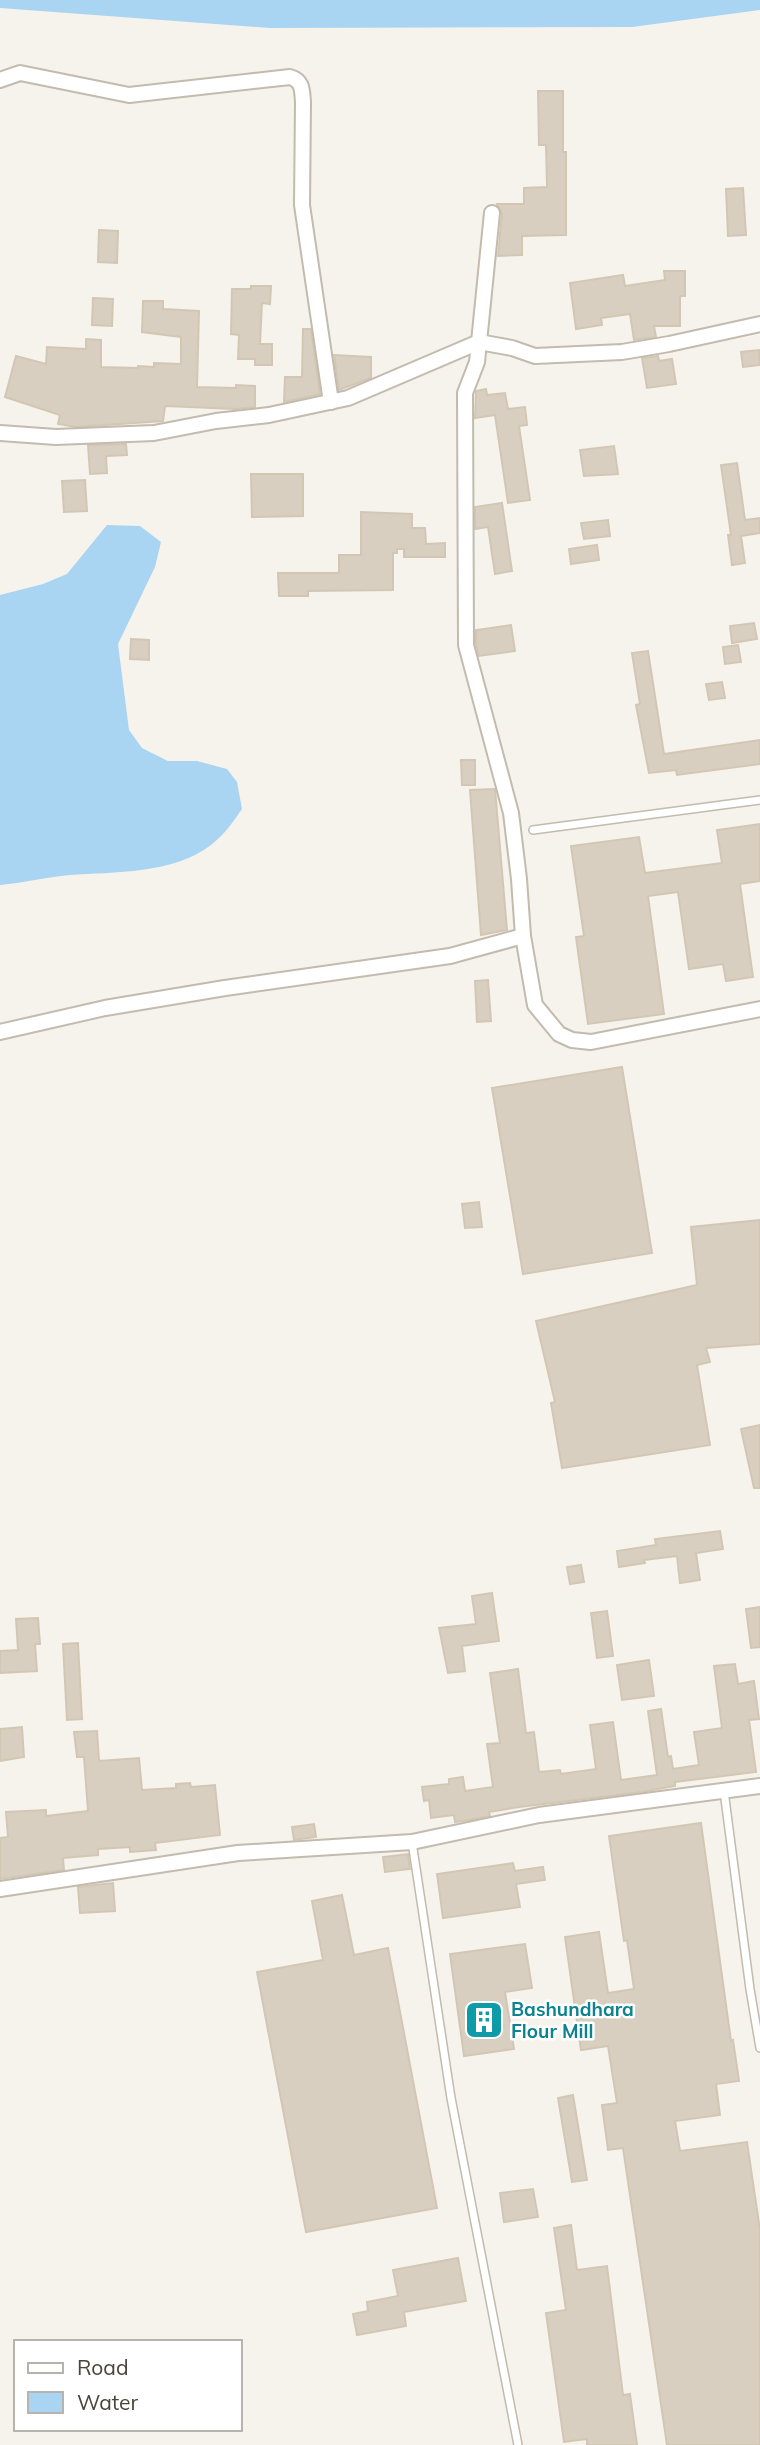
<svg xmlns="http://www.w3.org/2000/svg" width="760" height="2445" font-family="Mulish,sans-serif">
<rect width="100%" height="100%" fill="#f6f3ec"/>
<g fill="#a9d4f2">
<path d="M0 0H760V10L632 27 270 28 0 8Z"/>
<path d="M107 525 140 526 161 542 155 567 118 644 129 730 142 748 168 761H197L227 769 237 782 242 809C233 822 224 835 211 845 174 874 113 872 70 875 46 877 23 883 0 885V595L43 584 67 574Z"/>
</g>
<g fill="#d8cfc1" stroke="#d3c7b4" stroke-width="2">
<path d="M538 91H563V152H566V235L522 236V255L498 256 502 214 497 204H524V188L547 187 546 145H539Z"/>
<path d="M743 188 746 235 728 236 726 189Z"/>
<path d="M99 230 118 231 117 263 98 262Z"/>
<path d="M664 271H685V296H680V326H654L656 337 634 340 630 314 601 318 602 325 576 329 570 283 623 275 625 286 665 280Z"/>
<path d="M251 286H271L270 304 262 303 260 344H272V365H255V359H238L239 335 231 334 232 289H251Z"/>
<path d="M93 298 113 299 112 326 92 325Z"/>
<path d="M143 301H163V309L199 311 197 387 236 388V385L255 386V407L235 409 165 406 163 421 76 427 58 424 60 415 5 397 16 356 46 364 47 347 86 349V339L101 340V367L138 368V366L154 367V363L181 364V337L142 332Z"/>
<path d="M303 329H311L320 394 284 402 285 377H302Z"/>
<path d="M759 350 760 365 743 367 741 352Z"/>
<path d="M334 355 371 357V378L339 390Z"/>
<path d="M658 356 659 361 672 359 676 384 647 388 642 358Z"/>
<path d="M486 389 487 395 505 393 508 409 525 407 527 425 519 426 530 500 508 503 495 415 475 418 476 391Z"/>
<path d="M126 444 127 455 106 456 107 473 90 474 88 445Z"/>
<path d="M614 446 618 474 584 476 580 450Z"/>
<path d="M737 463 745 520 760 518V533L741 536 745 563 732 565 728 535H731L721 465Z"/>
<path d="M251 474H303V516L252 517Z"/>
<path d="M85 480 87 511 64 512 62 481Z"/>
<path d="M502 503 512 571 495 574 488 527 475 529V507Z"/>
<path d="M361 512 412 514V528H425L426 544 445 543V557H404V549H397V553H393V590L308 591V596H279L278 573H339V555H361Z"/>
<path d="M608 520 610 536 584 539 581 523Z"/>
<path d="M597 545 599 560 571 564 569 549Z"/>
<path d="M754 623 757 639 732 643 730 626Z"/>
<path d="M511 625 515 651 479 656 476 644V630Z"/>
<path d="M131 639 149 640V660L130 659Z"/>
<path d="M738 645 741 662 725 664 723 647Z"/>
<path d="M648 651 664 754 760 740V764L677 775 676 770 649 773 636 705 640 704 632 653Z"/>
<path d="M722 682 725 698 709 700 706 684Z"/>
<path d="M461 760H475V785H462Z"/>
<path d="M495 789 507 930 481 935 470 790Z"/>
<path d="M760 824V881L740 884 753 977 726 981 723 964 689 969 678 892 648 896 664 1014 588 1024 576 937 584 936 571 846 639 837 645 873 722 863 717 830Z"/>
<path d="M488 980 491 1021 477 1022 475 981Z"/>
<path d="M622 1067 652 1253 523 1274 492 1088Z"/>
<path d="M479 1202 482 1227 465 1228 462 1204Z"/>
<path d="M760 1220V1344L706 1348 710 1362 697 1365 710 1445 562 1468 551 1403 555 1402 536 1321 697 1285 691 1227Z"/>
<path d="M760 1425V1488H754L741 1429Z"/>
<path d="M720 1531 723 1549 696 1553 700 1580 680 1583 677 1556 644 1560 645 1563 619 1567 617 1551 656 1545 655 1539Z"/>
<path d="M581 1565 584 1582 570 1584 567 1567Z"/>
<path d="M492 1593 499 1641 462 1646 465 1671 448 1673 439 1628 476 1624 472 1596Z"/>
<path d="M760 1607V1647L751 1648 746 1609Z"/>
<path d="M607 1611 613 1656 597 1658 591 1613Z"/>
<path d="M38 1618 40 1644H35L37 1671 0 1673V1651L18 1650 16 1619Z"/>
<path d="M78 1643 82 1719 67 1720 63 1644Z"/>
<path d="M649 1660 654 1696 622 1700 617 1665Z"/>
<path d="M735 1664 738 1684 754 1681 759 1719 749 1720 756 1772 675 1782V1786L642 1792 519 1807 489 1812 490 1816 469 1820 455 1822 454 1815 431 1818 429 1800 424 1801 422 1787 449 1784V1779L463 1777 465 1791 493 1787 487 1744 500 1743 490 1673 518 1669 526 1733 534 1732 539 1772 560 1770 561 1774 596 1769 590 1725 613 1722 621 1780 657 1775 648 1711 661 1709 668 1757 671 1756 673 1769 699 1765 694 1732 722 1728 714 1666Z"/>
<path d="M22 1727 24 1757 0 1761V1729Z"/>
<path d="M97 1731 99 1761 139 1758 142 1790 176 1788V1784L190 1783 191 1787 215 1785 220 1835 155 1843 156 1850 130 1852V1847L98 1849V1855L63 1858 64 1870 0 1879V1838L8 1837 6 1812 46 1810V1816L88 1811 84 1757H77L74 1732Z"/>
<path d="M701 1823 731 2041 733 2040 739 2081 716 2084 720 2115 675 2121 680 2151 747 2142 760 2230V2445H667L623 2148 608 2150 602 2105 617 2103 608 2046 581 2050 565 1937 599 1932 608 1993 634 1989 627 1940 624 1941 609 1836Z"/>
<path d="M314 1824 316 1837 294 1840 292 1827Z"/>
<path d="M408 1854 410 1869 385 1872 383 1857Z"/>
<path d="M513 1863 515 1871 543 1867 545 1880 516 1884 520 1907 443 1918 437 1874Z"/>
<path d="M113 1883 115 1911 80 1913 78 1887Z"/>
<path d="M342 1895 354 1955 388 1948 437 2208 306 2232 257 1972 323 1960 312 1901Z"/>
<path d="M525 1944 532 1988 505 1992 514 2049 464 2056 450 1954Z"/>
<path d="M573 2095 587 2180 572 2182 558 2098Z"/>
<path d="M533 2189 538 2217 504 2222 500 2193Z"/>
<path d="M571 2225 577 2270 607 2266 623 2395 630 2394 637 2445H587V2439L564 2442 546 2313 566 2310 554 2228Z"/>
<path d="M458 2258 466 2301 404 2312 406 2326 357 2335 353 2314 368 2311 367 2302 398 2296 393 2270Z"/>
</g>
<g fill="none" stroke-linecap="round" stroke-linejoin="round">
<defs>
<g id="lane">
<path d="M533 830 760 800"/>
<path d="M724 1791 750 1989 760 2048"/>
<path d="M412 1842 451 2098 518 2445"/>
</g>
<g id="street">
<path d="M0 80 20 73 129 95 290 77C303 81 302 90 303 102L302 205 331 402"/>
<path d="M492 213 477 362 465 393 466 645 511 813 519 879 523 936 535 1005 559 1034 572 1040 591 1042 760 1009"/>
<path d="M0 433 56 437 154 433 216 421 269 415 348 398 479 342 512 348 535 356 622 352 669 344 760 324"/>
<path d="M0 1032 105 1008 225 988 450 956 523 936"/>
<path d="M0 1889 238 1853 412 1842 539 1815 760 1786"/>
</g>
</defs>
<use href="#lane" stroke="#c2bbae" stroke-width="10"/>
<use href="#street" stroke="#c2bbae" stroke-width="18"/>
<use href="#lane" stroke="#fff" stroke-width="7"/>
<use href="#street" stroke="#fff" stroke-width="14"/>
</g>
<defs>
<symbol id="building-square" viewBox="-11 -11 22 22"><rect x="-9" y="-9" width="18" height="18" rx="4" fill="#0f9aa8" stroke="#fff"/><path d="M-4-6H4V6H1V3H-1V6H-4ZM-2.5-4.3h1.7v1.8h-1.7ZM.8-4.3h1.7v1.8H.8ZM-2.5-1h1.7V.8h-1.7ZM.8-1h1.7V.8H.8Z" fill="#fff"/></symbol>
</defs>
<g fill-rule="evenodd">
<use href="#building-square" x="462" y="1998" width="44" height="44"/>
</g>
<g text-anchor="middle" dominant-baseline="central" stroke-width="5" stroke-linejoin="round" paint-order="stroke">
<g font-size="19" font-weight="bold" fill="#0d838f" stroke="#fff" text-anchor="start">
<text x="511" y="2009">Bashundhara<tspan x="511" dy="22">Flour Mill</tspan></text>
</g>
</g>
<rect x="14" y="2340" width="228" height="91" fill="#ffffff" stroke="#b7b4b0" stroke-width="2"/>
<rect x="28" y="2363" width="35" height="10" fill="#ffffff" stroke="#b7b4b0" stroke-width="2"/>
<text x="77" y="2375" font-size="21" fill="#4b4439">Road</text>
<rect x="28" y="2392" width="35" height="21" fill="#a9d4f2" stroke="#b7b4b0" stroke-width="2"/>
<text x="77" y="2410" font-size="21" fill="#4b4439">Water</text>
</svg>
